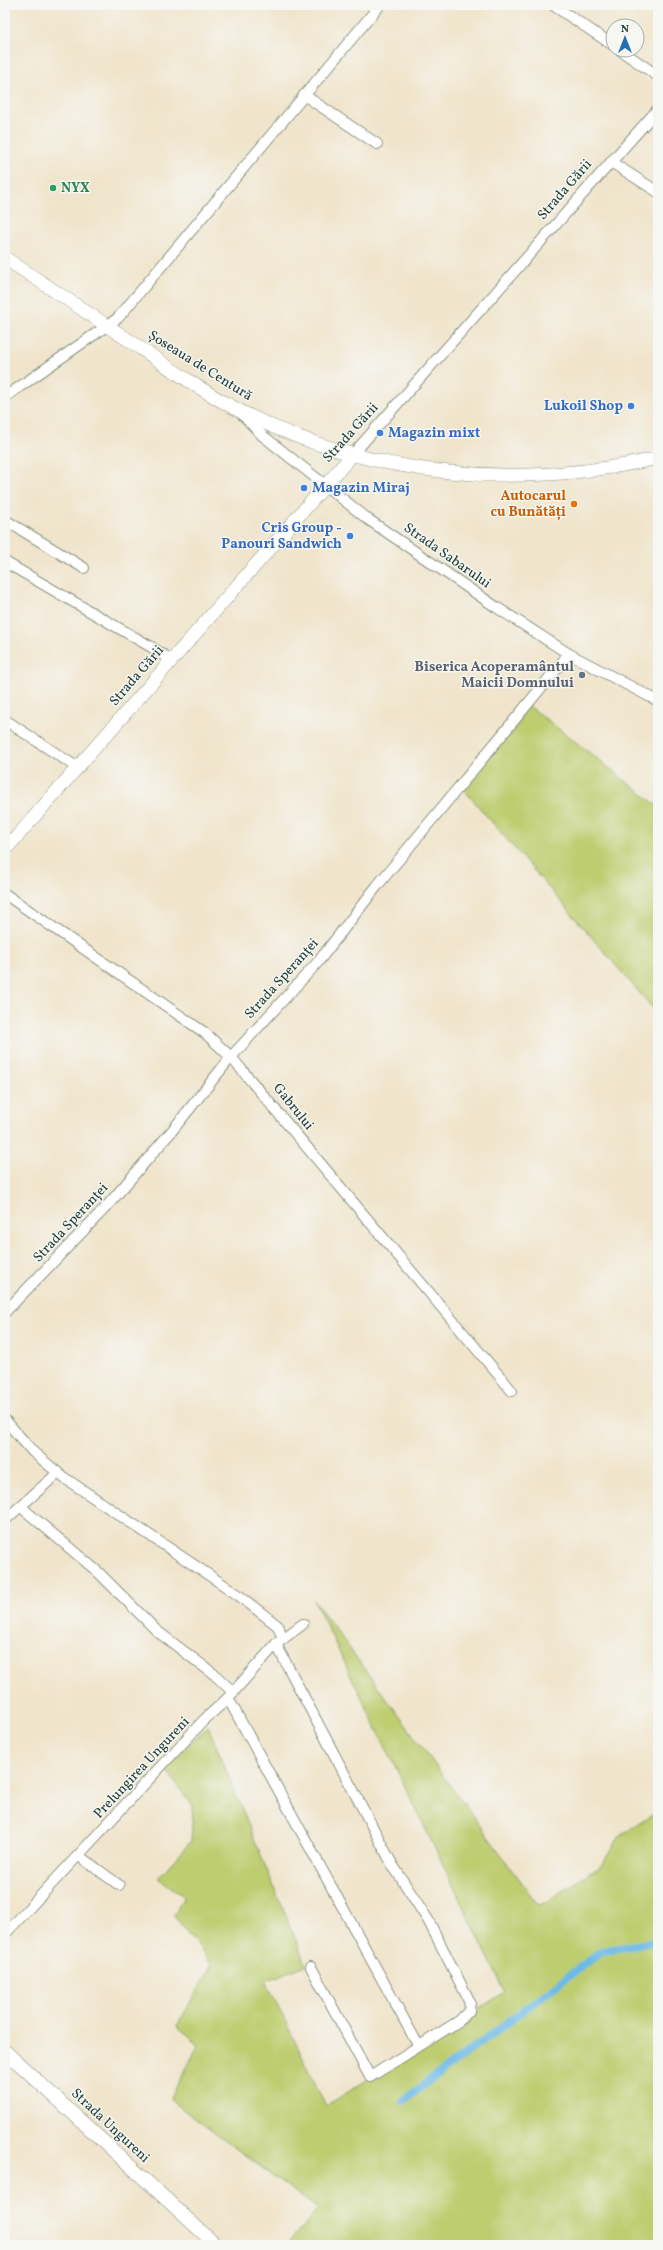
<svg xmlns="http://www.w3.org/2000/svg" width="663" height="2250" font-family="Vollkorn,serif">
<rect width="100%" height="100%" fill="#f6f6f2"/>
<filter id="ink" filterUnits="userSpaceOnUse"><feTurbulence type="fractalNoise" baseFrequency=".025" numOctaves="2"/><feDisplacementMap in="SourceGraphic" scale="8" xChannelSelector="R" yChannelSelector="G"/><feConvolveMatrix kernelMatrix="1 2 1 2 8 2 1 2 1" color-interpolation-filters="sRGB"/></filter>
<filter id="wash" filterUnits="userSpaceOnUse"><feTurbulence type="fractalNoise" baseFrequency=".012" numOctaves="4" result="noise"/><feDisplacementMap in="SourceGraphic" scale="16" xChannelSelector="R" yChannelSelector="G"/><feGaussianBlur stdDeviation="0.9" result="paint"/><feColorMatrix in="noise" values="0 0 0 0 0 0 0 0 0 0 0 0 0 0 0 0 0 1.4 0 .05"/><feComposite in="paint" operator="in"/></filter>
<g filter="url(#wash)">
<rect width="100%" height="100%" fill="#f0e5cc"/>
<g fill="#bdcd6f" stroke="#6e8552">
<path d="M524 702 658 806V1014L459 784Z"/>
<path d="M314 1600 539 1906 600 1867 620 1836 658 1811V2245H286L318 2209 170 2100 199 2044 177 2026 212 1965 174 1915 184 1896 158 1878 191 1841 193 1806 165 1768 208 1726 306 1965 266 1981 326 2106 505 1992Z"/>
</g>
<g fill="none" stroke-linecap="round" stroke-linejoin="round">
<path stroke="#6dbae7" stroke-width="8" d="M404 2100 602 1951 658 1941"/>
</g>
</g>
<g filter="url(#ink)">
<g fill="none" stroke-linecap="round" stroke-linejoin="round">
<defs>
<g id="minor">
<path d="M553 5 613 45"/>
<path d="M620 50 658 76"/>
<path d="M304 95 377 144"/>
<path d="M611 162 658 192"/>
<path d="M5 397 118 318 380 5"/>
<path d="M240 412 262 435 369 520 496 607 569 654 658 701"/>
<path d="M353 454 658 109"/>
<path d="M5 520 84 568"/>
<path d="M5 562 153 648 172 661"/>
<path d="M5 720 78 768"/>
<path d="M5 894 205 1033 231 1057 512 1391"/>
<path d="M5 1312 107 1206 171 1132 231 1057 318 962 377 886 569 654"/>
<path d="M5 1420 33 1452 63 1477 237 1594 278 1626 283 1639"/>
<path d="M21 1507 98 1572 157 1631 215 1675 233 1692"/>
<path d="M5 1520 58 1473"/>
<path d="M276 1644 392 1864 428 1920 470 2002 469 2011 459 2021 370 2077 311 1967"/>
<path d="M228 1698 418 2045"/>
<path d="M79 1856 119 1885"/>
<path d="M5 1934 204 1720 228 1698 276 1644 303 1624"/>
</g>
<g id="major">
<path d="M5 258C47 286 88 313 130 341 165 365 200 390 238 410 367 477 517 491 658 458"/>
<path d="M5 850 353 454"/>
<path d="M5 2051 216 2245"/>
</g>
</defs>
<use href="#minor" stroke="#889180" stroke-width="12"/>
<use href="#major" stroke="#889180" stroke-width="14"/>
<use href="#minor" stroke="#fff" stroke-width="10"/>
<use href="#major" stroke="#fff" stroke-width="13"/>
</g>
</g>
<circle fill="#2e9e5b" stroke="#f6f6f2" stroke-width="1.5" cx="53" cy="188" r="4"/>
<g fill="#3f7fe0" stroke="#f6f6f2" stroke-width="1.5">
<circle cx="631" cy="406" r="4"/>
<circle cx="380" cy="433" r="4"/>
<circle cx="304" cy="488" r="4"/>
<circle cx="350" cy="536" r="4"/>
</g>
<circle fill="#e8710a" stroke="#f6f6f2" stroke-width="1.5" cx="574" cy="504" r="4"/>
<circle fill="#6b7280" stroke="#f6f6f2" stroke-width="1.5" cx="582" cy="675" r="4"/>
<g text-anchor="middle" dominant-baseline="central" stroke-width="3" stroke-linejoin="round" paint-order="stroke">
<g font-size="14" font-weight="bold" fill="#27864d" stroke="#f6f6f2" text-anchor="start">
<text x="61" y="188">NYX</text>
</g>
<g font-size="14" fill="#1f3d34" stroke="#f6f6f2">
<text transform="translate(565 190) rotate(-49)">Strada Gării</text>
<text transform="translate(200 366) rotate(32)">Șoseaua de Centură</text>
<text transform="translate(351 433) rotate(-48)">Strada Gării</text>
<text transform="translate(447 556) rotate(35)">Strada Sabarului</text>
<text transform="translate(137 676) rotate(-49)">Strada Gării</text>
<text transform="translate(282 979) rotate(-48)">Strada Speranței</text>
<text transform="translate(293 1107) rotate(51)">Gabrului</text>
<text transform="translate(71 1223) rotate(-47)">Strada Speranței</text>
<text transform="translate(142 1768) rotate(-47)">Prelungirea Ungureni</text>
<text transform="translate(110 2126) rotate(43)">Strada Ungureni</text>
</g>
<g font-size="14" font-weight="bold" fill="#366cbe" stroke="#f6f6f2" text-anchor="end">
<text x="623" y="406">Lukoil Shop</text>
<text x="388" y="433" text-anchor="start">Magazin mixt</text>
<text x="312" y="488" text-anchor="start">Magazin Miraj</text>
<text x="342" y="528">Cris Group -<tspan x="342" dy="16">Panouri Sandwich</tspan></text>
</g>
<g font-size="14" font-weight="bold" fill="#c56008" stroke="#f6f6f2" text-anchor="end">
<text x="566" y="496">Autocarul<tspan x="566" dy="16">cu Bunătăți</tspan></text>
</g>
<g font-size="14" font-weight="bold" fill="#5b616d" stroke="#f6f6f2" text-anchor="end">
<text x="574" y="667">Biserica Acoperamântul<tspan x="574" dy="16">Maicii Domnului</tspan></text>
</g>
</g>
<rect width="663" height="2250" fill="none" stroke="#f6f6f2" stroke-width="20"/>
<g transform="translate(625 38)"><circle r="19" fill="#f6f6f2" stroke="#a0aca6"/>
<path d="M0-3L7 15L0 10L-7 15Z" fill="#1f6fb2"/>
<text y="-6" font-size="11" font-weight="bold" text-anchor="middle" fill="#1f3d34">N</text>
</g>
</svg>
